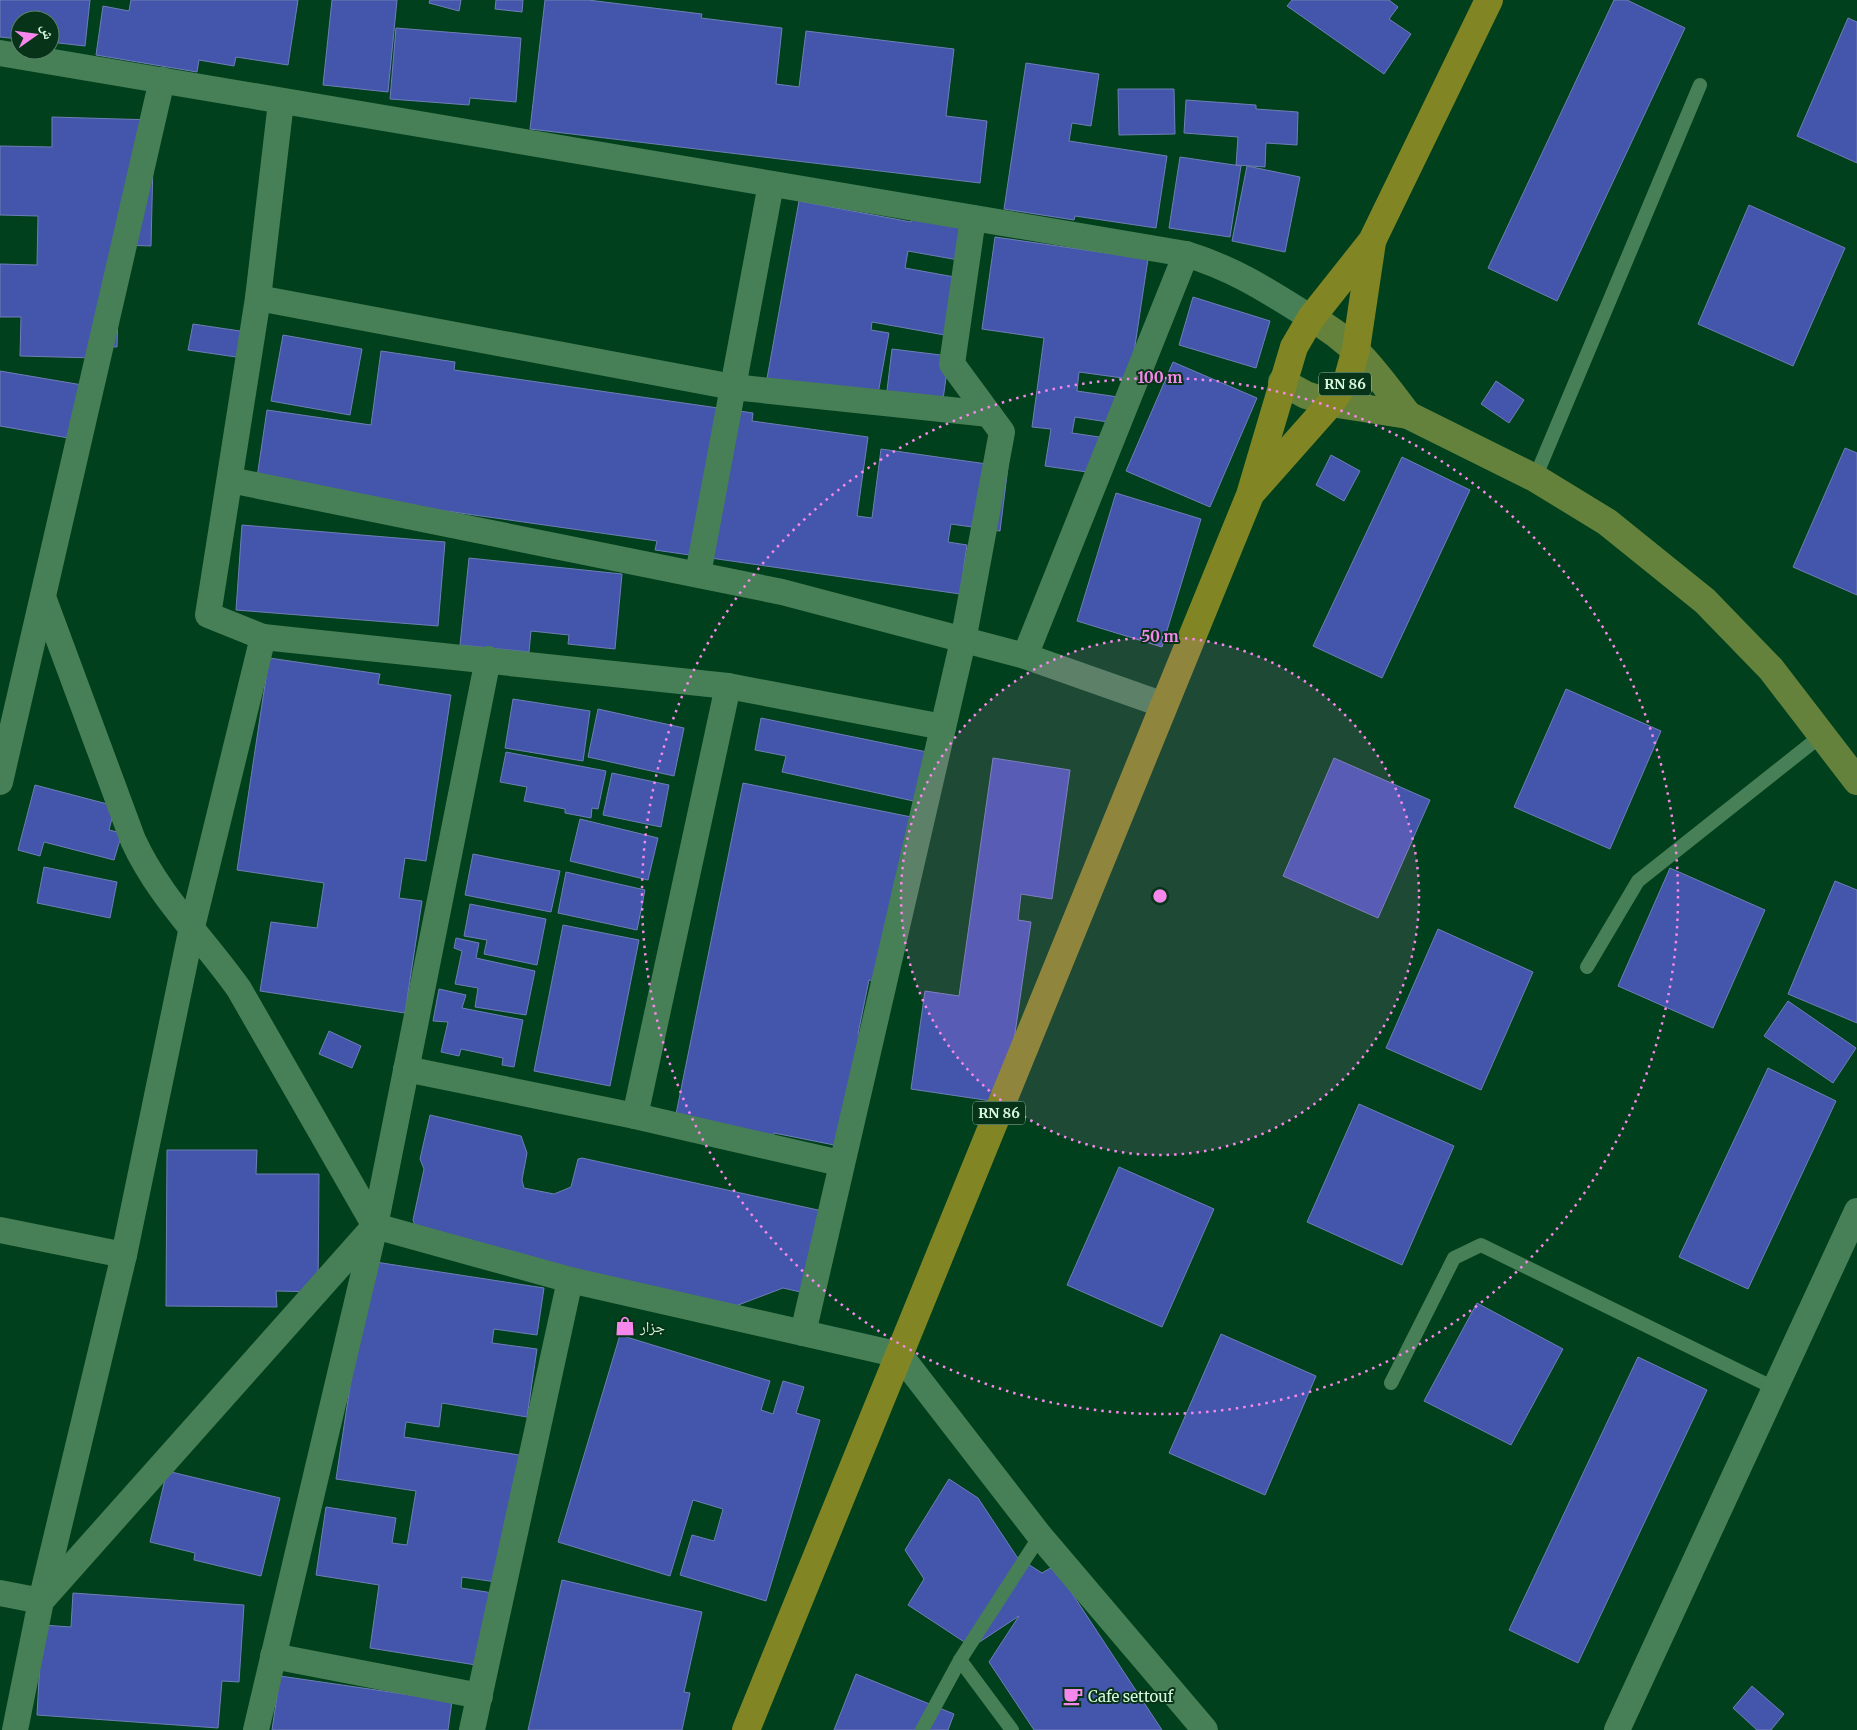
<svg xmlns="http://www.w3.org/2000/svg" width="1857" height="1730" font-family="Merriweather,'Noto Naskh Arabic',serif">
<rect width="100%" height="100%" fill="#00401c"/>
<g fill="#4456ac" stroke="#6e7eb6">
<path d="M0 0H90L85 46 50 42V20H20V39L0 37Z"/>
<path d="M131 0H298L288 65 236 57 234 66 199 60 197 72 96 55 103 6 129 11Z"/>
<path d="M332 0H397L388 92 323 85Z"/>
<path d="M430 0H461L459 11 429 3Z"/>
<path d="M496 0H523L522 12 495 9Z"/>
<path d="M545 0H588L702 14 701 18 782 28 776 84 799 87 806 31 954 49 946 116 987 121 980 183 530 129Z"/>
<path d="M1292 0H1389L1398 7 1389 19 1411 34 1384 74 1287 6Z"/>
<path d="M1614 0H1627L1685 28 1557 301 1488 268Z"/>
<path d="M1848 18 1857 22V163L1797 136Z"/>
<path d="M396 28 521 38 516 102 470 98 469 105 390 99Z"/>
<path d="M1026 63 1099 74 1091 126 1072 123 1069 141 1167 156 1156 228 1075 216 1074 220 1004 209Z"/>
<path d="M1118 89H1174L1175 134 1119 135Z"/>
<path d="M1186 100 1256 105V109L1298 112 1297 145 1266 143 1265 167 1236 165 1238 137 1184 133Z"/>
<path d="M52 117 154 120 151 246 120 245 117 347 95 346V358L20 356 21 317H0V264L37 265 38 216 0 215V146L52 147Z"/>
<path d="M1180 157 1241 166 1230 237 1169 228Z"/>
<path d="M1247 166 1300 177 1285 252 1232 241Z"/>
<path d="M799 201 911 222 912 219 970 229 964 261 908 251 905 268 960 278 950 336 872 322 871 330 889 333 876 405 766 384Z"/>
<path d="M1749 205 1845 248 1793 366 1698 324Z"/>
<path d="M995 237 1148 259 1130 379 1079 372 1077 391 1132 399 1128 425 1075 417 1072 433 1106 438 1101 474 1045 466 1051 429 1032 427 1044 338 982 329Z"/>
<path d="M1193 297 1270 321 1256 368 1179 345Z"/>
<path d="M193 324 247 332 243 358 188 350Z"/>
<path d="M283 335 362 349 350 415 271 401Z"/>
<path d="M892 349 949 356 941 414 885 407Z"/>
<path d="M381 351 455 362 454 370 753 413 752 421 868 437 857 516 872 518 881 449 1008 467 1000 531 951 524 948 542 967 545 960 594 655 550 657 541 256 484 267 410 371 425Z"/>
<path d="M1173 362 1257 398 1210 507 1126 471Z"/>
<path d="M0 371 100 388 91 442 0 426Z"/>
<path d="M1496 381 1524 400 1509 423 1481 404Z"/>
<path d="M1845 448 1857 453V595L1793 567Z"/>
<path d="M1331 455 1360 471 1344 501 1316 485Z"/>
<path d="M1402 457 1470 490 1382 678 1313 646Z"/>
<path d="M1116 493 1201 519 1162 647 1077 621Z"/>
<path d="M242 525 445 542 438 626 236 610Z"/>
<path d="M469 558 622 574 615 649 568 644 569 635 531 631 529 652 460 645Z"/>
<path d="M269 658 380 674 378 684 451 695 426 861 405 858 399 898 422 901 405 1013 260 991 271 922 317 928 324 883 237 870Z"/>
<path d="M1566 689 1661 731 1610 849 1514 807Z"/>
<path d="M513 699 590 711 583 761 505 748Z"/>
<path d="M598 709 684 728 674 776 588 757Z"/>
<path d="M761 718 937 754 927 804 782 772 786 756 755 750Z"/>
<path d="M506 752 606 771 598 809 592 808 591 818 565 813V809L524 801 527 787 500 782Z"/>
<path d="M993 758 1070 770 1052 899 1021 894 1018 920 1031 922 1005 1103 911 1089 925 991 959 996Z"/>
<path d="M1334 758 1430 800 1378 918 1283 876Z"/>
<path d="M612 773 669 785 661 827 603 815Z"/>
<path d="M743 783 931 821 895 985 869 980 858 1034H862L839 1146 774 1133 773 1139 675 1119Z"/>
<path d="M35 785 115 806 109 830 122 833 114 860 44 842 40 856 18 850Z"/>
<path d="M580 819 658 838 648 880 570 861Z"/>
<path d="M473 854 560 871 551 912 465 895Z"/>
<path d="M44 867 117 882 110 918 37 903Z"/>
<path d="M1670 868 1765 910 1713 1028 1618 986Z"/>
<path d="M566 872 645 890 637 930 558 913Z"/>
<path d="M1835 881 1857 890V1023L1788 994Z"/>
<path d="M470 904 546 919 537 965 484 954 487 940 464 936Z"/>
<path d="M563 925 639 940 610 1086 534 1071Z"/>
<path d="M1438 929 1533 972 1481 1090 1386 1048Z"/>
<path d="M456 938 479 943 476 958 535 971 526 1015 475 1007 478 988 455 984 462 951 454 948Z"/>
<path d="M439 989 466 995 462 1008 523 1020 514 1067 502 1065 503 1058 461 1049 459 1056 441 1052 448 1022 433 1021Z"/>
<path d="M1788 1001 1856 1048 1833 1083 1764 1036Z"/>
<path d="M329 1031 361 1046 352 1068 319 1054Z"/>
<path d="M1768 1068 1836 1101 1748 1289 1679 1257Z"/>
<path d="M1359 1104 1454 1146 1402 1265 1307 1222Z"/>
<path d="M430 1115 521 1136 527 1153 522 1180 524 1188 554 1194 571 1187 578 1159 582 1158 827 1212 809 1294 783 1288 733 1307 424 1250 413 1220 424 1169 420 1159Z"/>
<path d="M167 1150H257L256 1174H319L318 1292 276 1291 277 1307 166 1306Z"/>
<path d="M1119 1167 1214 1209 1162 1327 1067 1285Z"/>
<path d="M369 1261 544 1288 537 1335 494 1329 492 1343 537 1349 527 1417 442 1403 439 1427 406 1422 404 1437 526 1456 496 1582 462 1577 461 1588 493 1593 482 1666 370 1648 379 1585 316 1575 326 1507 396 1518 392 1543 407 1545 416 1491 336 1479Z"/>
<path d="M1477 1303 1563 1349 1511 1445 1424 1401Z"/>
<path d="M1221 1334 1316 1376 1265 1495 1169 1453Z"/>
<path d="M620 1335 770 1381 761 1410 773 1414 783 1381 804 1387 796 1413 820 1420 766 1601 680 1575 692 1535 714 1541 723 1509 693 1500 670 1576 558 1542Z"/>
<path d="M1638 1357 1707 1390 1578 1663 1509 1630Z"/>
<path d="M167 1471 280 1498 261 1576 194 1560 195 1553 150 1542Z"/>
<path d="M949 1479 978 1498 1017 1557 1042 1573 1054 1566 1162 1730H1034L989 1662 1019 1616 972 1647 908 1605 924 1579 905 1550Z"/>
<path d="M562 1580 702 1612 684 1692 690 1693 682 1730H528Z"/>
<path d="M73 1593 244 1605 239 1682 222 1681 218 1728 37 1715 42 1625 71 1627Z"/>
<path d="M856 1674 954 1714 948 1730H834Z"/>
<path d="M280 1676 452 1701 448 1730H272Z"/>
<path d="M1752 1686 1784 1714 1771 1730H1757L1733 1708Z"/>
</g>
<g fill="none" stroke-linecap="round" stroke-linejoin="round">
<g stroke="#477f56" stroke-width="14">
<path d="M1535 478 1700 85"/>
<path d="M1587 967 1638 881 1822 735"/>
<path d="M1391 1383 1454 1258 1481 1245 1774 1388"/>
<path d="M960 1660 1012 1730"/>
<path d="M922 1730 960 1660 1040 1536"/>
</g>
<g stroke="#477f56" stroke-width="26">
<path d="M0 53 1186 254C1235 269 1268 291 1311 318"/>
<path d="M281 102 258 298 208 615 263 637 728 686 943 727"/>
<path d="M258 298 733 387 989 414"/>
<path d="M230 480 782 592 1025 656 1164 705"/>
<path d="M698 574 771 184"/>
<path d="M43 597 133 840C159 897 203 938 239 989L375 1226 570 1280 900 1355 1040 1536 1205 1730"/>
<path d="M1025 656 1186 254"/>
<path d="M0 782 162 80"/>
<path d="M406 1069 635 1116 840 1163"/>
<path d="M635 1116 728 686"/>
<path d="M0 1230 124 1255"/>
<path d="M803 1333 963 641 1002 432 952 364 973 218"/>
<path d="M0 1593 41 1601 373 1228"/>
<path d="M273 1656 480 1696"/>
<path d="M15 1730 41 1601 124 1255 192 927 263 637"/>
<path d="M256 1730 375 1226 488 659"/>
<path d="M472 1730 570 1280"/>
<path d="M1617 1730 1857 1211"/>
</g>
<g stroke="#65823d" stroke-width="28">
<path d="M1311 318C1355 341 1378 376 1408 415"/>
<path d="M1282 382 1306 395 1331 403 1408 415 1535 478 1607 522 1705 601 1771 669 1857 781"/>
</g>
<g stroke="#828524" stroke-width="28">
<path d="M1254 490 1331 403 1348 378 1356 349 1372 242"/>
<path d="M746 1730 1250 495 1294 347 1311 318 1372 241 1489 0"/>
</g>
</g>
<circle cx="1160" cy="896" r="259" fill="#f788eb" fill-opacity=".12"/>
<g fill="none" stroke="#f788eb" stroke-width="2.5" stroke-dasharray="2.5 5">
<circle cx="1160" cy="896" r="259"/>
<circle cx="1160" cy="896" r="518"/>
</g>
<defs>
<symbol id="shop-bare" viewBox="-9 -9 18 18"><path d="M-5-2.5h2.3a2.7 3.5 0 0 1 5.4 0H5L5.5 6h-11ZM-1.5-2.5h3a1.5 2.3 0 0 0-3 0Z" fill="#f788eb" stroke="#073418" stroke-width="2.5" paint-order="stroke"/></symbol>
<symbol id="cafe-bare" viewBox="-9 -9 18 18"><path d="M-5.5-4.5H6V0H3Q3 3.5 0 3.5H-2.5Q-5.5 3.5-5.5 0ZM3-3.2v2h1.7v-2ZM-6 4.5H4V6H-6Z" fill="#f788eb" stroke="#073418" stroke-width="2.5" paint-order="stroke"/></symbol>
</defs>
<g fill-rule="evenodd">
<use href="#shop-bare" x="611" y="1312" width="28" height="28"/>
<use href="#cafe-bare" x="1059" y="1682" width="28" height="28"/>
</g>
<g text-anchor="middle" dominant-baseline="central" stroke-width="4" stroke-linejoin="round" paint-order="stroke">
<g fill="#073418" stroke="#9abca3" stroke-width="1">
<rect x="1319" y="372.5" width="52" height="23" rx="4"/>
<rect x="973" y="1101.5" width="52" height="23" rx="4"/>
</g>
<g font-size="14" font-weight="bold" fill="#d9f7df">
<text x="1345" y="384">RN 86</text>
<text x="999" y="1113">RN 86</text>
</g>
<g font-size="15" fill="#d9f7df" stroke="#073418" text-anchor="start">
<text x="640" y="1326">جزار</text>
<text x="1088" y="1696">Cafe settouf</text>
</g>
</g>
<circle cx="1160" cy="896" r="8" fill="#f788eb" stroke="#073418" stroke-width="2.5"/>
<g font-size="15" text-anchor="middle" font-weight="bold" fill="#f788eb" stroke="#073418" stroke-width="4" stroke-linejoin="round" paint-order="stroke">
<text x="1160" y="383">100 m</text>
<text x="1160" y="642">50 m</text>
</g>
<g transform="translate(35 35) rotate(76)"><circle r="24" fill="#073418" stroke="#5b8268"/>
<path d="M0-4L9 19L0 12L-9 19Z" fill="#f788eb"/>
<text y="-8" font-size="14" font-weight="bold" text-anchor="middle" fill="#d9f7df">ش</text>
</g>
</svg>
